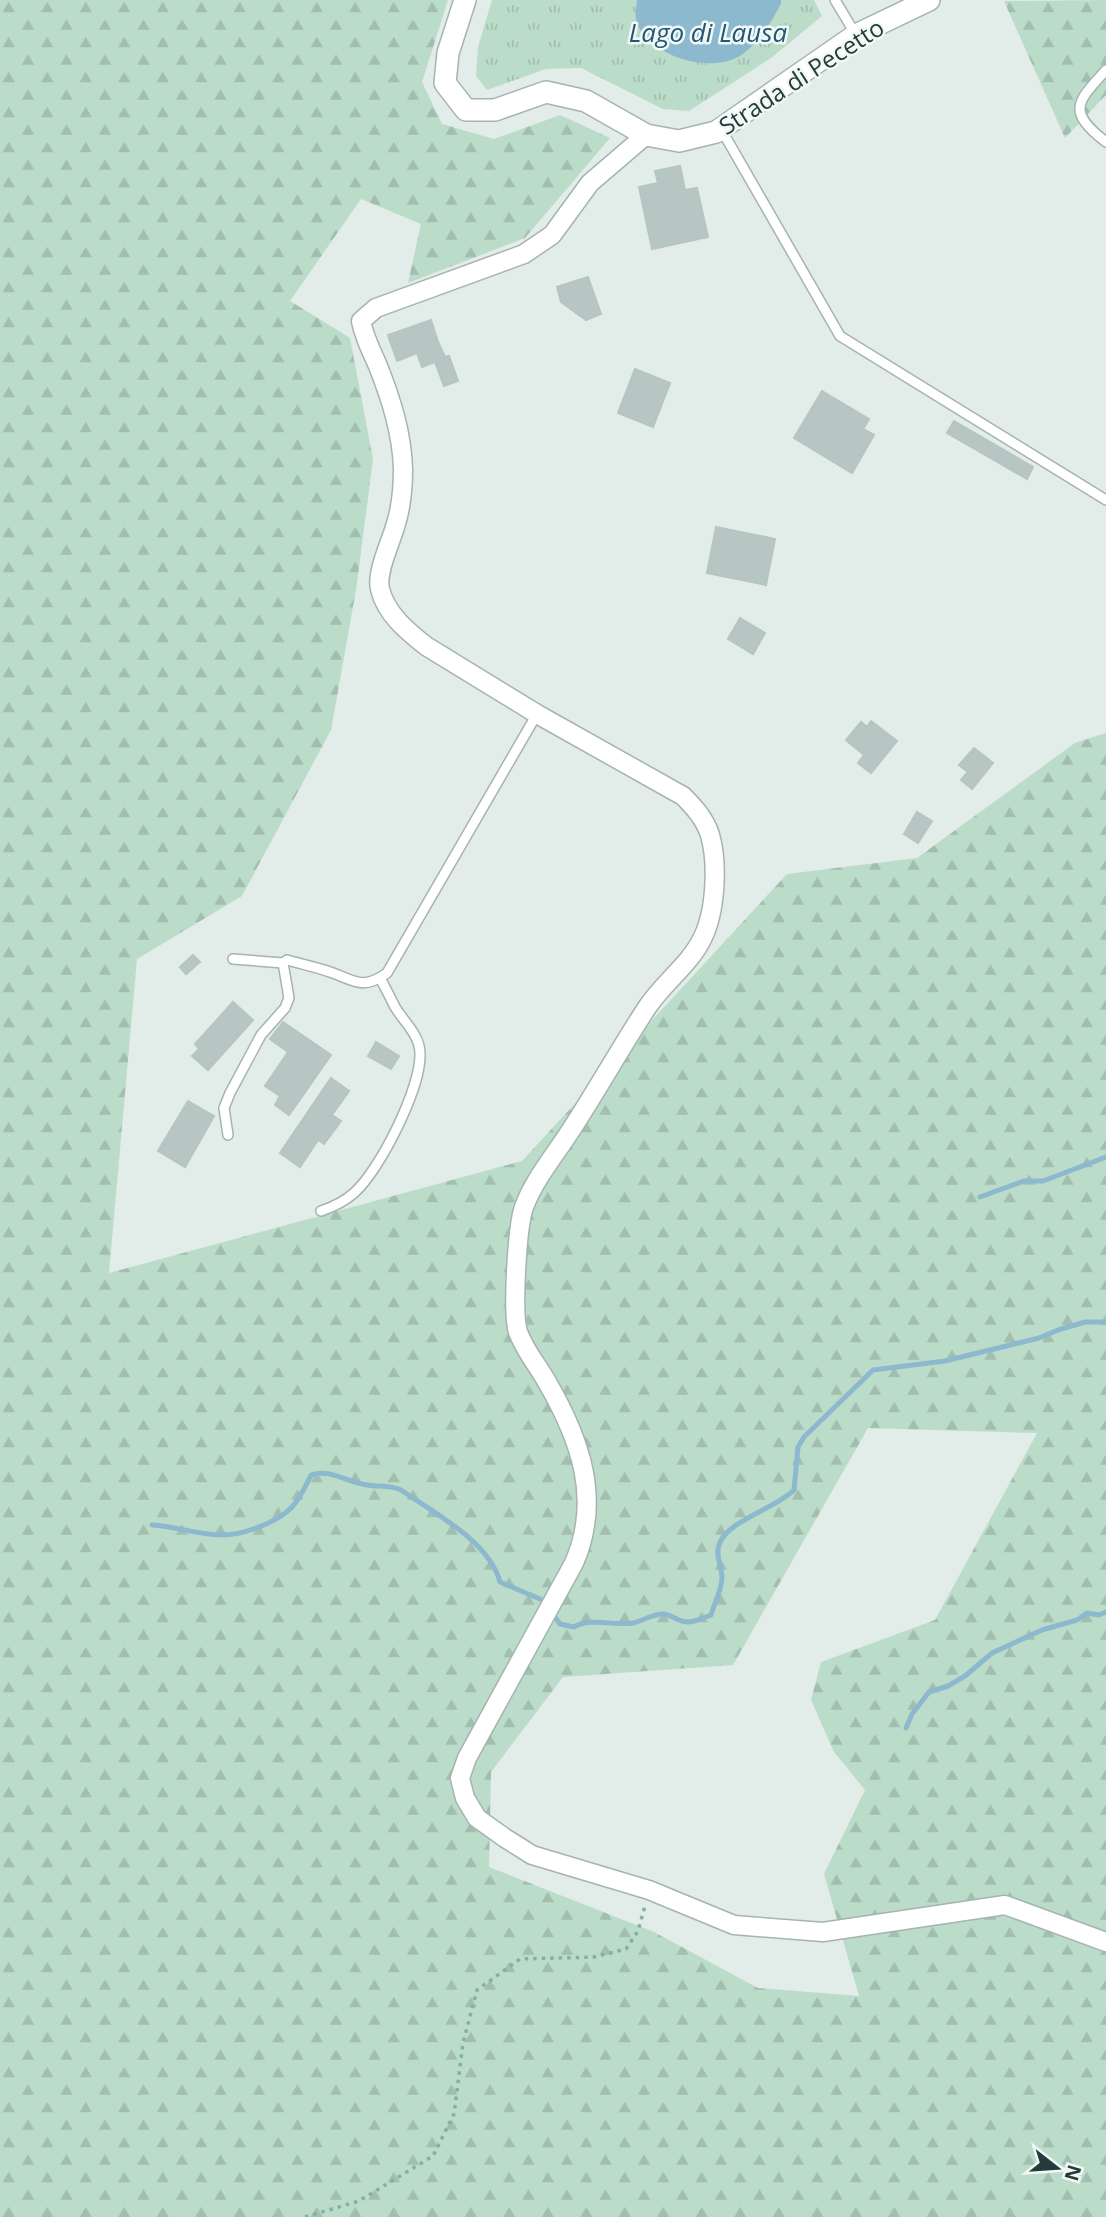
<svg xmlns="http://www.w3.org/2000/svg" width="1106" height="2217" font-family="'Open Sans',sans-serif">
<defs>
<pattern id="grass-tufts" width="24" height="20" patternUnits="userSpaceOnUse" patternTransform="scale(1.75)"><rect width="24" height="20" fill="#bcdcca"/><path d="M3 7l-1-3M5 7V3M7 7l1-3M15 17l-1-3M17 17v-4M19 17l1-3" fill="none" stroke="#a1beae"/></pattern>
<pattern id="forest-firs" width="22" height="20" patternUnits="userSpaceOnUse" patternTransform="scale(1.75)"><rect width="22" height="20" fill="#bcdcca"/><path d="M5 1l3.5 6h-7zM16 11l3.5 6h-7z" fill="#a1beae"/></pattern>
</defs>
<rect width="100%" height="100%" fill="#e2ece9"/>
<path fill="url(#grass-tufts)" d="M492 0H814L822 16 771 58 689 111 663 109 581 68 546 69 487 90 476 76 478 47Z"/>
<g fill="url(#forest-firs)" fill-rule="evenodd">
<path d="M0 0H448L422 82 442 124 494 139 560 115 610 138 525 238 408 283 421 224 361 199 290 301 350 338 373 459 356 590 331 730 242 896 137 959 109 1273 522 1161 787 874 917 858 1075 743 1106 733V2217H0ZM868 1428 1037 1433 935 1620 821 1662 811 1700 834 1752 865 1790 824 1874 859 1996 758 1988 654 1932 489 1867 491 1772 563 1677 733 1665Z"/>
<path d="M1106 0V95L1065 138 1004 1Z"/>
</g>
<path fill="#8cb9ce" d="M637 0H781V3C773 21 755 48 738 57 707 73 655 57 638 26 634 18 636 9 637 0Z"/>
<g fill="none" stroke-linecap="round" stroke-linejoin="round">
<g stroke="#8cb9ce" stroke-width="5">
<path d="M980 1197 1024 1181H1043L1106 1157"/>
<path d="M152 1525C175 1526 198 1535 222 1535 243 1535 276 1523 291 1508 300 1499 305 1487 311 1475 330 1468 348 1483 367 1485 379 1487 390 1485 401 1490 434 1513 489 1541 500 1582L540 1599"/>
<path d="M555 1617 560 1624 574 1627C591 1617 613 1626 633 1623 643 1621 654 1613 664 1614 670 1615 674 1618 679 1620 689 1625 701 1619 711 1615 714 1604 722 1589 722 1578 722 1568 715 1555 719 1545 726 1521 775 1509 794 1490L798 1447 804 1437 873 1370 945 1361 1039 1338 1058 1330 1085 1322H1106"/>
<path d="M906 1728 912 1714 929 1692 948 1686 965 1676 992 1653 1042 1630 1077 1620 1087 1613 1099 1615 1106 1612"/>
</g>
</g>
<g fill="#b7c6c2" stroke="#b5c5c1" stroke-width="2">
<path d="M680 166 685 190 697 188 708 237 652 249 639 187 658 183 655 171Z"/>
<path d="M588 277 601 314 586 320 561 302 557 287Z"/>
<path d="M431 320 438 342 445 357 449 356 458 381 444 386 435 362 422 367 417 353 397 361 388 335Z"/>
<path d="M635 369 670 383 653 427 618 413Z"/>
<path d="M822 391 869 419 863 429 874 435 852 473 794 438Z"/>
<path d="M954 421 1033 467 1027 479 947 433Z"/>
<path d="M716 527 775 539 766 585 707 573Z"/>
<path d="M740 618 765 633 753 654 728 639Z"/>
<path d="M871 721 897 741 871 773 858 763 864 755 846 740 861 722 867 727Z"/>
<path d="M974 748 993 763 972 789 961 780 968 772 959 765Z"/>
<path d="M917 812 932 821 918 843 904 834Z"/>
<path d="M193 955 200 962 186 974 180 967Z"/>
<path d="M233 1002 253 1020 208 1070 192 1056 199 1049 195 1044Z"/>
<path d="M283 1022 331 1055 289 1115 275 1105 280 1096 265 1086 288 1052 270 1039Z"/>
<path d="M376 1042 399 1056 391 1069 368 1056Z"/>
<path d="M331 1078 349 1091 332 1115 341 1121 324 1144 318 1140 300 1167 280 1153Z"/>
<path d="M188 1101 214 1116 185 1167 158 1151Z"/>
</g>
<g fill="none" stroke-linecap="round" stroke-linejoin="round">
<defs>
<g id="service">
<path d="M835 0 856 35"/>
<path d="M1106 70C1077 102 1066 111 1106 142"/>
<path d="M721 129 840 336 1106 500"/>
<path d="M233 959 283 963"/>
<path d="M228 1135 224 1108 230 1093 261 1035 285 1008 289 998 283 963 287 960C301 964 316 967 330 972 354 980 362 991 387 973L537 714"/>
<path d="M321 1211C333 1207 345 1201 354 1193 380 1170 421 1088 420 1054 420 1035 404 1022 395 1007 390 997 385 987 380 978"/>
</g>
<path id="minor" d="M646 135 590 183 552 235 524 254 376 308 361 321C364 337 371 350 378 366 391 399 402 433 403 469 403 488 401 509 395 527 390 544 376 573 380 589 386 614 407 631 426 646L537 714 683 796C694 807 705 819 710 835 718 863 716 912 702 939 690 964 662 984 646 1009 620 1049 597 1090 571 1130 555 1155 535 1178 524 1207 517 1227 512 1313 518 1332 525 1351 538 1366 547 1382 580 1439 602 1499 574 1563L467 1758 460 1778 465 1798 477 1818 505 1838 532 1855 649 1890 734 1925 823 1932 1005 1905 1106 1942"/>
<path id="tertiary" d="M465 0 448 53 445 83 466 110H495L546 92 586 101 646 135 679 141 716 132 856 35 929 0"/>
</defs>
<use href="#service" stroke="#a5b4b1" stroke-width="12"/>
<use href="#minor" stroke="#a5b4b1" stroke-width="21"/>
<use href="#tertiary" stroke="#a5b4b1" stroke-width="24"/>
<path stroke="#84aea8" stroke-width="3.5" stroke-dasharray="3.5 5" stroke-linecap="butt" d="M305 2217 359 2201 433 2156 454 2114 463 2043 477 1990 520 1959 594 1957 626 1949 638 1931 645 1906"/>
<use href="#service" stroke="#fff" stroke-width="9"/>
<use href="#minor" stroke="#fff" stroke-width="18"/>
<use href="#tertiary" stroke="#fff" stroke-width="21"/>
</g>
<g text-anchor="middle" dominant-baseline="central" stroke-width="5" stroke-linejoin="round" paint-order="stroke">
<g font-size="24" fill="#233c39" stroke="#f2f8f6">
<text transform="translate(801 76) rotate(-33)">Strada di Pecetto</text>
</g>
<g font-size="26" font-style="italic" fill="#205875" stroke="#f2f8f6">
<text x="708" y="32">Lago di Lausa</text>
</g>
</g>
<g transform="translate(1057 2168) rotate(107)" stroke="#f2f8f6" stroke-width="5" paint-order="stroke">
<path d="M0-5L12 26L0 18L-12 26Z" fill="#233c39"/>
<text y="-10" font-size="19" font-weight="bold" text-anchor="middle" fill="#233c39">N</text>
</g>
</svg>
